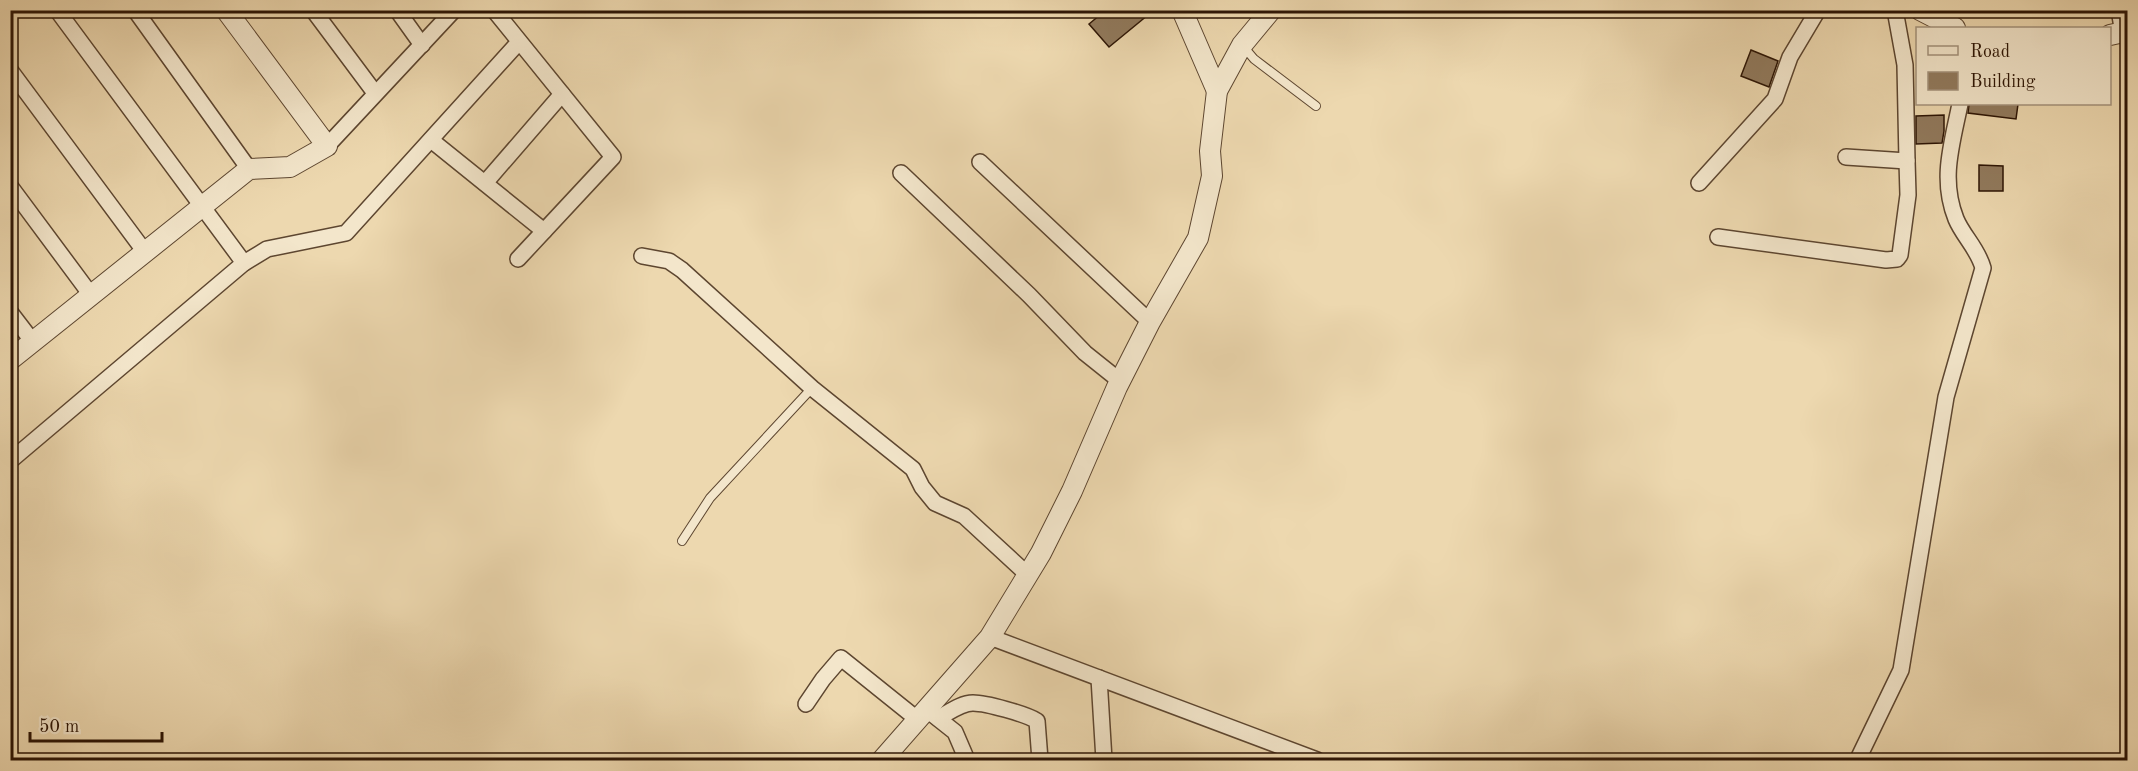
<svg xmlns="http://www.w3.org/2000/svg" width="2138" height="771" font-family="'Old Standard TT',serif">
<rect width="100%" height="100%" fill="#edd8af"/>
<filter id="stains"><feTurbulence type="fractalNoise" baseFrequency=".00333" numOctaves="4"/><feColorMatrix values="0 0 0 0 .2 0 0 0 0 .09 0 0 0 0 .02 0 0 0 .5 -.17"/></filter>
<radialGradient id="worn" r=".72"><stop offset=".6" stop-color="#630" stop-opacity="0"/><stop offset="1" stop-color="#630" stop-opacity=".3"/></radialGradient>
<g fill="#917a5d" stroke="#2d1505" stroke-width="1.5">
<path d="M1106 10H1154L1109 47 1089 24Z"/>
<path d="M1751 50 1778 61 1769 87 1741 76Z"/>
<path d="M1969 104H2018L2016 119 1968 113Z"/>
<path d="M1944 115V131L1942 143 1916 144V116Z"/>
<path d="M1979 165 2003 166V191H1979Z"/>
</g>
<g fill="none" stroke-linecap="round" stroke-linejoin="round">
<defs>
<g id="service">
<path d="M1243 46 1254 59 1316 106"/>
<path d="M682 541 710 498 812 388"/>
</g>
<g id="minor">
<path d="M57 10 244 263"/>
<path d="M135 10 249 169"/>
<path d="M313 10 375 93"/>
<path d="M397 10 422 45"/>
<path d="M494 10 613 157 518 259"/>
<path d="M2119 10 2123 33"/>
<path d="M10 70 145 252"/>
<path d="M431 140 544 231"/>
<path d="M327 146 454 10"/>
<path d="M1846 157 1907 161"/>
<path d="M980 162 1150 322"/>
<path d="M901 173 1029 295 1085 353 1120 381"/>
<path d="M485 183 562 94"/>
<path d="M1699 183 1775 99 1790 57 1818 10"/>
<path d="M10 186 91 295"/>
<path d="M1718 237 1886 260 1897 259 1900 255 1908 195 1907 161 1905 65 1895 10"/>
<path d="M642 256 669 261 682 270 812 388 913 469 922 487 935 503 964 516 1027 574"/>
<path d="M10 312 33 342"/>
<path d="M10 461 244 263 267 249 346 233 519 42"/>
<path d="M990 637 1317 760"/>
<path d="M1099 678 1104 760"/>
<path d="M806 704 823 679 841 658 917 719"/>
<path d="M931 713 955 732 967 760"/>
<path d="M938 718C948 713 961 703 973 703 986 703 1026 714 1037 721L1040 760"/>
<path d="M1858 759 1901 670 1946 397 1983 268C1978 249 1963 236 1956 219 1940 179 1952 144 1960 104"/>
</g>
<g id="tertiary">
<path d="M1182 10 1217 91"/>
<path d="M1920 10 1955 28"/>
<path d="M2110 35 2128 31"/>
<path d="M10 360 249 169 290 167 327 146 226 10"/>
<path d="M882 760 990 637 1041 553 1072 491 1117 387 1150 322 1198 238 1212 176 1210 151 1217 91 1242 45 1271 10"/>
</g>
</defs>
<use href="#service" stroke="#5d4630" stroke-width="10"/>
<use href="#minor" stroke="#5d4630" stroke-width="18"/>
<use href="#tertiary" stroke="#5d4630" stroke-width="22"/>
<use href="#service" stroke="#f3e6cb" stroke-width="8"/>
<use href="#minor" stroke="#f3e6cb" stroke-width="15"/>
<use href="#tertiary" stroke="#f3e6cb" stroke-width="20"/>
</g>
<rect width="2138" height="771" fill="none" stroke="#edd8af" stroke-width="36"/>
<rect x="12" y="12" width="2114" height="747" fill="none" stroke="#2d1505" stroke-width="3"/>
<rect x="18" y="18" width="2102" height="735" fill="none" stroke="#2d1505" stroke-width="1.5"/>
<rect x="1916" y="27" width="195" height="78" fill="#f3e6cb" stroke="#a4927c" stroke-width="1.5"/>
<rect x="1928" y="46" width="30" height="9" fill="#f3e6cb" stroke="#a4927c" stroke-width="1.5"/>
<text x="1970" y="57" font-size="18" fill="#2d1505">Road</text>
<rect x="1928" y="72" width="30" height="18" fill="#917a5d" stroke="#a4927c" stroke-width="1.5"/>
<text x="1970" y="87" font-size="18" fill="#2d1505">Building</text>
<path d="M30 732v9h132v-9" fill="none" stroke="#2d1505" stroke-width="3"/>
<text x="39" y="732" font-size="18" fill="#2d1505" stroke="#f3e6cb" stroke-width="4.5" paint-order="stroke">50 m</text>
<rect width="100%" height="100%" filter="url(#stains)"/>
<rect width="100%" height="100%" fill="url(#worn)"/>
</svg>
